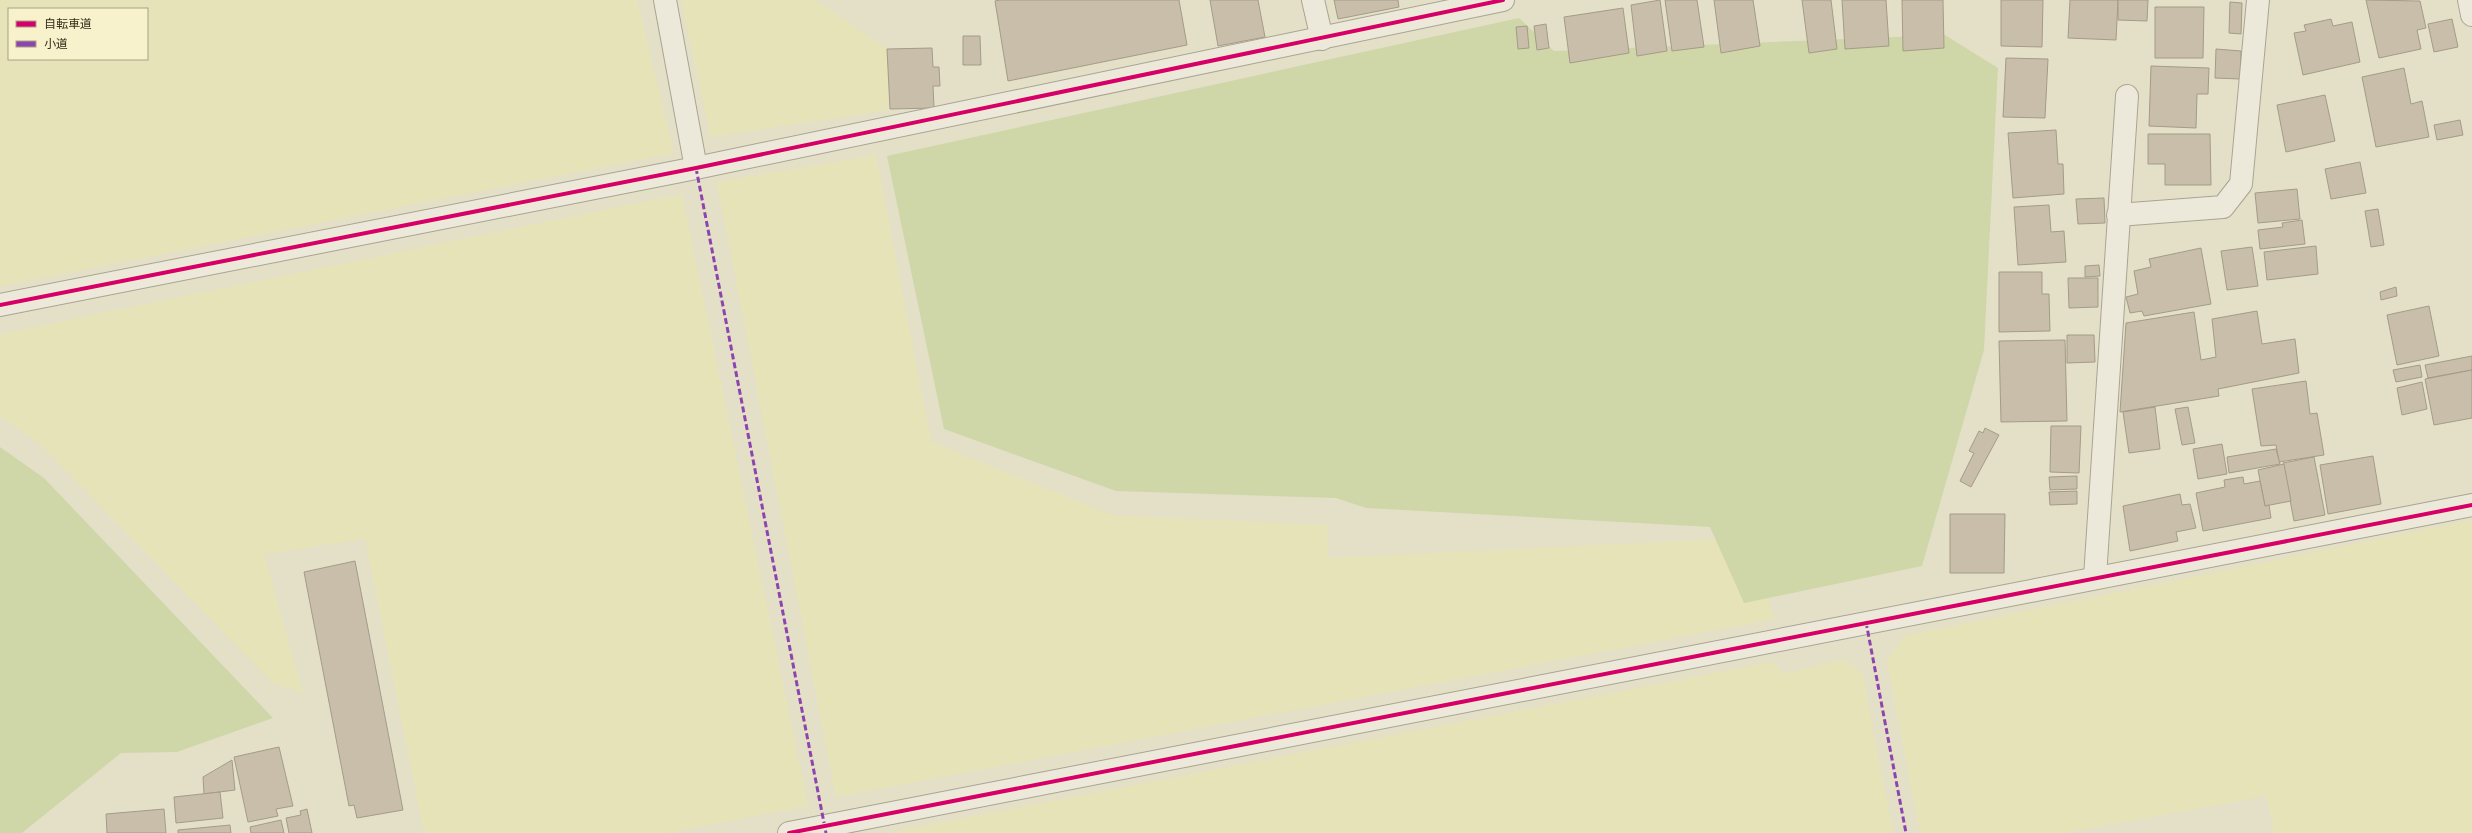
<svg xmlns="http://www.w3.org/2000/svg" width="2472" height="833" font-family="'Libre Baskerville','Noto Sans JP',serif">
<rect width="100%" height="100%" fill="#e4e0c8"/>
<g fill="#e5e3b7" fill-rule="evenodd">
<path d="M0 0H637L674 153 0 286ZM9 9H147V59H9Z"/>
<path d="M681 0H816L887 49 889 110 711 137Z"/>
<path d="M876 155 931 442 1112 515 1327 525 1328 558 1746 538 1775 619 836 797 717 182Z"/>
<path d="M682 194 808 806 668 833H424L365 539 264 554 303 694 272 682 40 444 0 416V334Z"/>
<path d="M2472 520V833H2274L2267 796 2063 833H1920L1887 661 1905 636Z"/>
<path d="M1842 659 1862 672 1893 833H887L1772 662 1784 674Z"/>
</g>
<g fill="#cfd7a9">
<path d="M1519 18 1554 51 1945 35 1998 68 1984 350 1922 566 1744 603 1710 527 1366 508 1336 498 1116 491 944 429 887 156Z"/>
<path d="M0 447 44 478 273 718 177 752 121 753 22 833H0Z"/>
</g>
<g fill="#c8bea9" stroke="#a49b88">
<path d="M1000 0H1179L1187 45 1008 81 995 1Z"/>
<path d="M1210 0H1258L1265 37 1218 46Z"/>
<path d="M1334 0H1398L1399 7 1338 19Z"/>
<path d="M1660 0 1667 51 1637 56 1631 5Z"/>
<path d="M1665 0H1697L1704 47 1672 51Z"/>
<path d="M1714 0H1753L1760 46 1721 53Z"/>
<path d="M1802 0H1831L1837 49 1809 53Z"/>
<path d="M1842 0H1886L1889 46 1845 49Z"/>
<path d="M1902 0H1943L1944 48 1903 51Z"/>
<path d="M2001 0H2043L2042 47 2001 46Z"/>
<path d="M2070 0H2118L2116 40 2068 38Z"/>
<path d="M2118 0H2148L2147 21 2118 20Z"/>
<path d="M2366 0 2420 1 2426 28 2417 30 2421 49 2379 58Z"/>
<path d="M2230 2 2242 3 2241 34 2229 33Z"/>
<path d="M2155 7H2204L2203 58H2155Z"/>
<path d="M1623 8 1629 53 1570 63 1564 17Z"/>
<path d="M2331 19 2333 26 2352 22 2360 62 2303 75 2294 33 2306 31 2304 25Z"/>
<path d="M2452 19 2458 47 2434 52 2428 24Z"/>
<path d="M1546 24 1549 48 1537 50 1534 26Z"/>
<path d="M1527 26 1529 48 1518 49 1516 27Z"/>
<path d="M963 36H980L981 65H963Z"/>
<path d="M932 48 933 67H939L940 86H933L934 108 890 109 887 49Z"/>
<path d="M2216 49 2241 51 2240 79 2215 78Z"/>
<path d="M2006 58 2048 59 2045 118 2003 117Z"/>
<path d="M2151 66 2209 68 2208 94H2197L2196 128 2149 126Z"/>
<path d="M2404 68 2411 104 2422 101 2429 137 2376 147 2362 77Z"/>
<path d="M2325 95 2335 141 2286 152 2277 105Z"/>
<path d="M2460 120 2463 135 2437 140 2434 125Z"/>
<path d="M2056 130 2058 164H2063L2064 194 2013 198 2008 133Z"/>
<path d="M2148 134H2210L2211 185H2165V164H2148Z"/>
<path d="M2360 162 2366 193 2331 199 2325 169Z"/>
<path d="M2297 189 2300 219 2258 223 2255 193Z"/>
<path d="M2104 198 2105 223 2078 224 2076 199Z"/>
<path d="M2049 205 2051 232 2064 231 2066 262 2018 265 2014 207Z"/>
<path d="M2378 209 2384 245 2371 247 2365 211Z"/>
<path d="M2302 220 2305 244 2260 249 2258 230 2283 227 2282 223Z"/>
<path d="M2316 246 2318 274 2267 280 2264 252Z"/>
<path d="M2252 247 2258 286 2227 290 2221 251Z"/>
<path d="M2201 248 2211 304 2144 316 2142 311 2130 313 2126 297 2138 294 2134 271 2151 267 2149 259Z"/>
<path d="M2099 265 2100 276 2085 277V266Z"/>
<path d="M1999 272H2042V294H2049L2050 331 1999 332Z"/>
<path d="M2068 278H2098V307L2069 308Z"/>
<path d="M2396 287 2397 296 2381 300 2380 292Z"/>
<path d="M2429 306 2439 356 2397 365 2387 315Z"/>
<path d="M2257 311 2262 344 2295 339 2299 373 2218 389 2219 396 2120 412 2126 323 2194 312 2201 360 2216 357 2212 319Z"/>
<path d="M2067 335H2094L2095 362 2067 363Z"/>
<path d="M2065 340 2067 421 2001 422 1999 341Z"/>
<path d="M2472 356V370L2428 378 2425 365Z"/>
<path d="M2420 365 2422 377 2396 382 2393 370Z"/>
<path d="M2472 370V418L2434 425 2425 379Z"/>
<path d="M2306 381 2310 414 2317 413 2324 455 2279 462 2276 445 2261 446 2252 389Z"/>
<path d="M2422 382 2427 409 2402 415 2397 388Z"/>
<path d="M2155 407 2160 449 2129 453 2123 412Z"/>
<path d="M2188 407 2195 443 2182 445 2175 409Z"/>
<path d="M2051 426H2081L2079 473 2050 472Z"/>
<path d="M1985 428 1999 435 1971 487 1960 481 1974 453 1969 451 1979 431 1983 433Z"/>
<path d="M2222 444 2227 474 2198 479 2193 449Z"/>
<path d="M2276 449 2280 464 2229 473 2227 457Z"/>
<path d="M2373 456 2381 504 2328 514 2320 465Z"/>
<path d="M2314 457 2325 515 2294 521 2283 463Z"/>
<path d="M2284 464 2291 501 2265 506 2258 470Z"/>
<path d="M2077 476V489L2050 490 2049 477Z"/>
<path d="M2243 477 2244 484 2260 481 2265 506 2269 505 2271 518 2203 531 2196 493 2225 487 2224 480Z"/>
<path d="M2077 491V504L2050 505 2049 492Z"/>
<path d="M2180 494 2182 505 2190 504 2196 528 2176 532 2178 541 2130 551 2123 506Z"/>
<path d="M1950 514H2005L2004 573H1950Z"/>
<path d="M355 561 403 810 357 818 354 805 349 806 304 572Z"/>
<path d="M279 747 293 806 276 809 278 816 248 822 234 757Z"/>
<path d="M232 760 235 790 204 794 203 777Z"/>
<path d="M220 792 223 818 176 823 174 797Z"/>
<path d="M164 809 166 833H107L106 814Z"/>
<path d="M307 809 312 833H289L286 818 301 815 300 811Z"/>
<path d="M281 820 284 833H251L250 827Z"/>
<path d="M230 825 231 833H178V830Z"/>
</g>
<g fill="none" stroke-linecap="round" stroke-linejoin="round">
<defs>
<g id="street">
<path d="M665 0 696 168"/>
<path d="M1313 0 1322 39"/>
<path d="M2469 0 2472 15"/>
<path d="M2118 215 2223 207 2241 184 2258 0"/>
<path d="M0 305 696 168 1503 0"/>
<path d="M2095 577 2127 96"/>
<path d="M789 833 2472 505"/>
</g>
</defs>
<use href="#street" stroke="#a9a492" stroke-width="24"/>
<use href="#street" stroke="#ece8da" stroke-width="22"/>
<g stroke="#8e44ad" stroke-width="3" stroke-dasharray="6 3" stroke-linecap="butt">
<path d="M696 168 826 833"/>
<path d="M1866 622 1906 833"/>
</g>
<defs>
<g id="cycleway">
<path d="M0 305 696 168 1503 0"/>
<path d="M789 833 2472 505"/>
</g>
</defs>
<use href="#cycleway" stroke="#f7f1cc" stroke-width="6"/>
<use href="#cycleway" stroke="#d6006c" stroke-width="4"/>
</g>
<rect x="8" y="8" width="140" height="52" fill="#f7f1cc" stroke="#aaa285"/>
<rect x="16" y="21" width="20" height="6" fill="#d6006c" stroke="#aaa285"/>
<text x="44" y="28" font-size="12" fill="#372c1a">自転車道</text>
<rect x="16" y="41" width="20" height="6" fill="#8e44ad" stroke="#aaa285"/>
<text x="44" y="48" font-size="12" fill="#372c1a">小道</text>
</svg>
